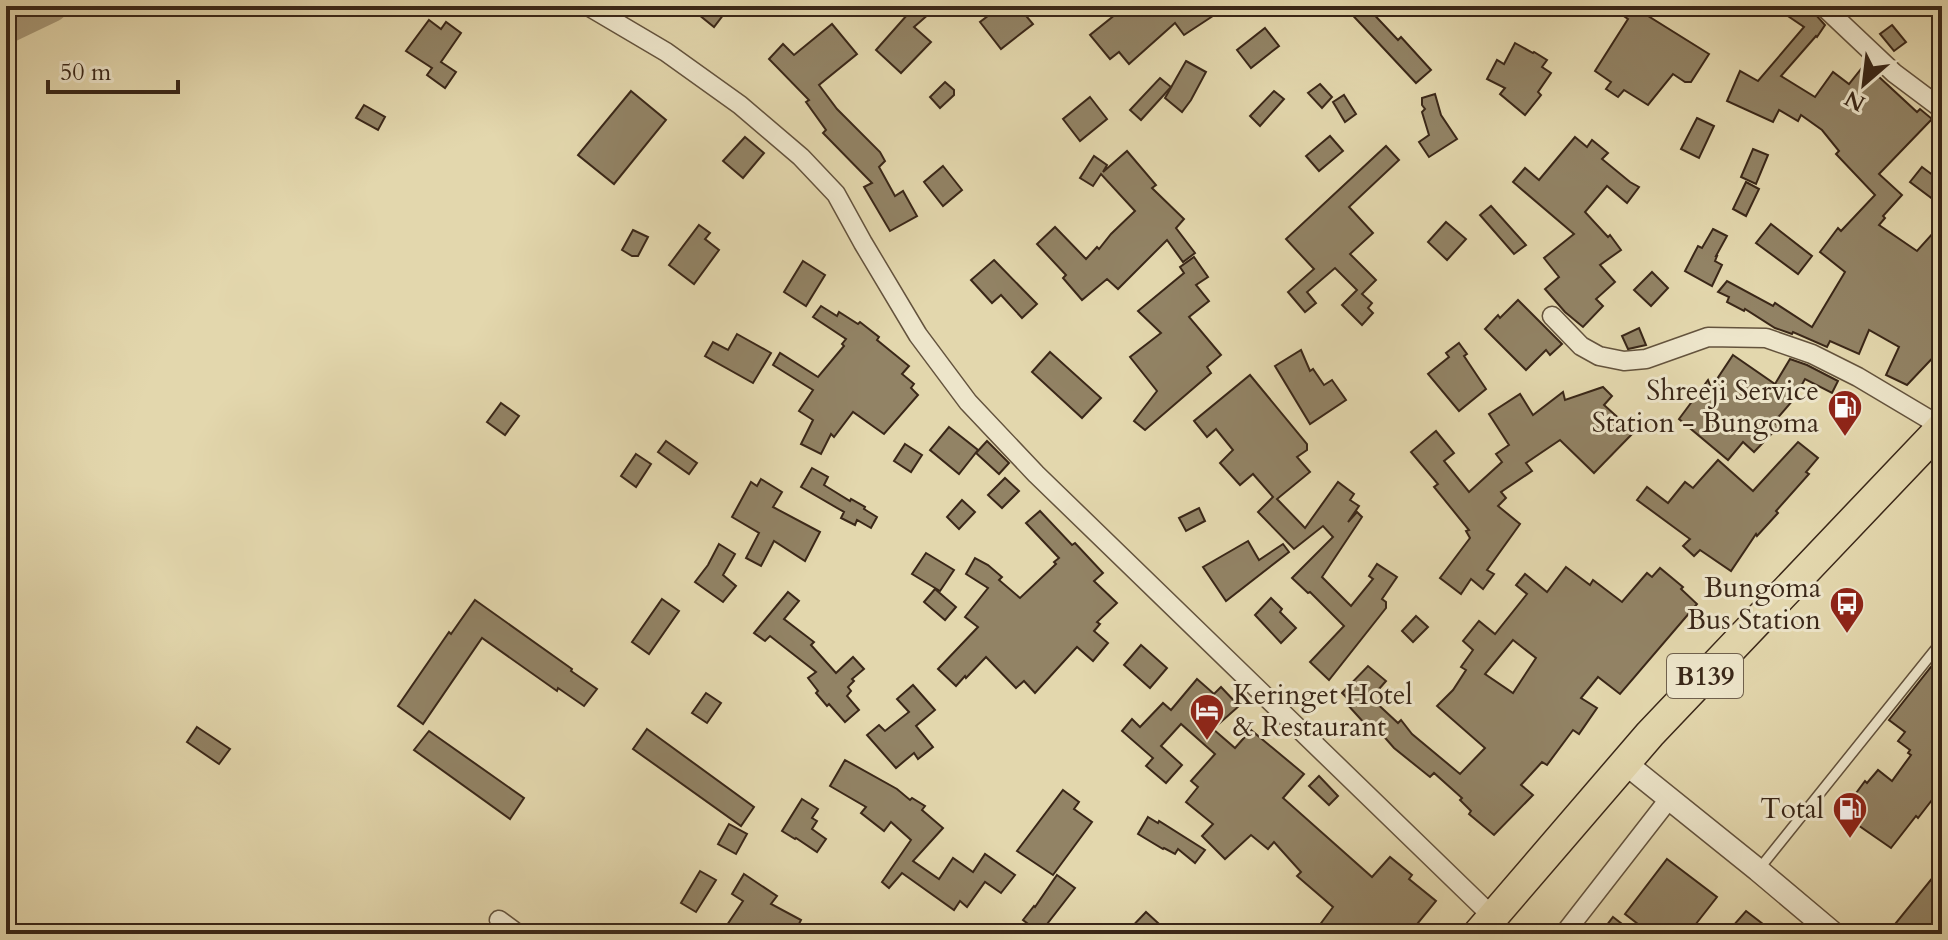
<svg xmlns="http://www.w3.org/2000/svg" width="1948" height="940" font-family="Cardo,serif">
<rect width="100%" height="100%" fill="#e3d7ad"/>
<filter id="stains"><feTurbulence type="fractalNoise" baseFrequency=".0025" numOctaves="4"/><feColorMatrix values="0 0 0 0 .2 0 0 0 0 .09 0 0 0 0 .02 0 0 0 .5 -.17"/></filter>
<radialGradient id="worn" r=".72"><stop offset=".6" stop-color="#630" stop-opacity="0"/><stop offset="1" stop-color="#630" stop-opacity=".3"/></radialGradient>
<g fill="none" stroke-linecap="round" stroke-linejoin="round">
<path stroke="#aa9b7a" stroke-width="32" d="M6 28 52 6"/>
</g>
<g fill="#928365" stroke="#3a2718" stroke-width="2" fill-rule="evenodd">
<path d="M688 6H730L714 27Z"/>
<path d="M915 6H938L914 27 931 42 901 73 876 50Z"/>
<path d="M1001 6H1015L1020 13 1022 11 1033 24 1001 49 980 22Z"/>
<path d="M1126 6H1228L1184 35 1175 23 1129 64 1119 52 1110 59 1090 35Z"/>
<path d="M1344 6H1366L1398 40 1401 37 1431 70 1416 83Z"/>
<path d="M1609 6H1632L1709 54 1691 82H1685L1673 74 1648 105 1624 90 1618 97 1606 89 1611 82 1595 71 1628 19Z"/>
<path d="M1773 6H1808L1825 25 1817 37 1816 36 1781 76 1815 97 1833 72 1849 84 1865 64 1917 112 1920 109 1932 119 1879 174 1902 195 1883 216 1885 218 1879 225 1917 251 1942 223V348L1907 385 1886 375 1899 347 1869 330 1859 354 1830 341 1827 347 1793 332 1792 334 1775 328 1745 309 1744 311 1727 302 1729 297 1718 292 1727 281 1773 306 1775 303 1812 327 1845 272 1820 252 1838 228 1841 231 1875 195 1836 154 1839 151 1822 130 1801 115 1798 121 1779 110 1773 122 1727 101 1740 71 1758 81 1804 27Z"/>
<path d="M429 20 441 29 446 22 461 33 441 62 456 72 445 88 427 75 432 68 406 51Z"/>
<path d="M832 24 857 54 819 85 837 109 880 152 885 161 879 167 895 196 903 191 917 216 890 231 864 187 872 183 823 133 826 130 806 102 809 100 769 59 783 44 794 55Z"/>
<path d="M1892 25 1906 42 1894 51 1880 34Z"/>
<path d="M1265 28 1279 46 1251 68 1237 50Z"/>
<path d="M1515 43 1533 53 1534 52 1547 60 1542 67 1551 73 1538 92 1541 95 1525 115 1500 94 1505 88 1487 79 1497 60 1504 64Z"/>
<path d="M1186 61 1206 72 1191 100 1182 112 1165 98Z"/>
<path d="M1160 78 1171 87 1141 120 1130 110Z"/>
<path d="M945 82 954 90V95L940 108 930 97Z"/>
<path d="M1320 84 1332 97 1322 108 1308 93Z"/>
<path d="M631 91 666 120 614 184 578 155Z"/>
<path d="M1274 91 1284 99 1260 126 1250 116Z"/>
<path d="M1435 94 1441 115 1457 139 1429 157 1419 142 1429 135 1422 112 1425 109 1422 105V98Z"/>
<path d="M1344 95 1356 114 1345 122 1333 102Z"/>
<path d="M1090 97 1107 119 1080 141 1063 119Z"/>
<path d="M364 105 385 117 378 130 356 118Z"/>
<path d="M1697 118 1714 126 1699 158 1681 149Z"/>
<path d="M1330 136 1343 151 1319 171 1306 156Z"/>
<path d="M745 137 764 153 743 178 723 161Z"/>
<path d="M1575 137 1587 147 1592 140 1608 153 1602 159 1630 182 1639 187 1627 203 1607 186 1585 212 1608 237 1610 235 1621 250 1600 265 1615 282 1596 299 1603 306 1583 327 1565 312 1545 289 1559 277 1544 258 1574 234 1513 182 1525 168 1539 180Z"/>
<path d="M1386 146 1399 160 1349 207 1373 233 1350 254 1376 280 1362 294 1372 303 1368 308 1373 313 1362 325 1342 305 1357 290 1335 268 1307 292 1316 303 1305 312 1288 292 1314 269 1286 239Z"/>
<path d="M1753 149 1768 155 1756 184 1741 177Z"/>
<path d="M1127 151 1156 185 1152 188 1184 219 1176 228 1195 253 1183 262 1167 240 1118 289 1107 279 1082 300 1063 278 1066 275 1037 244 1055 227 1086 259 1097 247 1099 249 1111 234 1135 211 1101 174 1093 186 1080 178 1094 156 1107 165 1103 172Z"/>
<path d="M943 166 962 190 943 206 924 182Z"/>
<path d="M1922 167 1942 182V206L1910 182Z"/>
<path d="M1746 182 1759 189 1746 216 1733 209Z"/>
<path d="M1491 206 1526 245 1514 254 1480 215Z"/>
<path d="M1446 222 1466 239 1447 260 1428 242Z"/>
<path d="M1771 224 1812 256 1798 274 1756 243Z"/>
<path d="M699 225 710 233 705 239 719 250 694 284 669 265Z"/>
<path d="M1713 229 1727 236 1716 256H1717L1715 261 1722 265 1712 286 1685 271 1698 246 1702 248Z"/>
<path d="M633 230 648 237 638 256H632L622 250Z"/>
<path d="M1194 257 1208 277 1196 285 1209 301 1189 317 1221 355 1207 367 1211 373 1145 430 1134 421 1157 391 1130 357 1161 333 1138 311 1184 273 1180 267Z"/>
<path d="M994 260 1037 304 1022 318 1001 295 992 303 971 280Z"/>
<path d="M803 261 825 275 806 306 784 292Z"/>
<path d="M1652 272 1668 288 1651 306 1634 290Z"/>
<path d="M1518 300 1562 344 1550 355 1546 350 1526 370 1485 329 1498 315 1500 318Z"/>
<path d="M821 306 837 316 839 312 858 324 860 322 879 337 877 340 909 366 902 374 914 384 911 388 918 395 884 434 853 412 834 437 831 434 821 454 801 444 813 420 799 411 813 390 773 365 780 353 818 377 844 346 842 344 846 339 813 317Z"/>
<path d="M1639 328 1646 345 1628 349 1622 336Z"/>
<path d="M737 334 771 353 753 383 705 356 713 342 728 350Z"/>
<path d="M1459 343 1467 354 1464 356 1486 389 1459 411 1428 374 1449 357 1446 353Z"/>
<path d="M1301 350 1310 371 1313 369 1324 385 1332 380 1346 400 1310 424 1275 366Z"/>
<path d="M1050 352 1101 398 1082 418 1032 372Z"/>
<path d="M1733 355 1775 384 1790 359 1807 365 1838 381 1832 393 1805 379 1794 399 1774 422 1779 426 1754 452 1743 442 1728 460 1679 419 1708 380 1711 388Z"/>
<path d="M1250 375 1307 444V450L1297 457 1310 472 1277 499 1305 528 1338 482 1354 494 1350 500 1359 506 1348 522 1357 512 1362 517 1322 577 1351 606 1373 579 1369 576 1377 564 1397 577 1382 599 1386 602V608L1329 680 1310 662 1344 626 1310 592 1308 593 1292 578 1333 537 1323 526 1294 549 1258 512 1273 497 1253 474 1240 485 1220 463 1233 450 1216 429 1207 437 1194 421Z"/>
<path d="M1603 387 1612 396 1604 405 1634 432 1594 473 1560 440 1526 463 1532 471 1501 492 1506 498 1498 506 1520 524 1487 570 1494 574 1483 589 1471 579 1461 594 1440 578 1470 538 1466 531 1469 530 1434 487 1438 484 1411 452 1436 431 1454 453 1444 461 1469 492 1502 462 1496 454 1509 445 1489 414 1520 394 1533 415 1563 392 1565 400Z"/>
<path d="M501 403 519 416 505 435 487 422Z"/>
<path d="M949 427 978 450 959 474 930 450Z"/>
<path d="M666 441 697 463 689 474 658 452Z"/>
<path d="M987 441 1009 463 999 474 976 453Z"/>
<path d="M1798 442 1818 458 1806 472 1809 474 1776 511 1778 513 1757 536 1756 534 1731 571 1700 550 1694 556 1683 546 1690 539 1637 500 1647 487 1668 503 1685 482 1693 488 1718 460 1753 491Z"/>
<path d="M905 444 922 455 911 472 894 461Z"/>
<path d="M636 454 651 464 636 487 621 476Z"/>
<path d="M812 468 828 477 824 485 850 501 851 499 865 507 864 509 877 517 871 528 857 520 855 525 841 518 844 512 801 487Z"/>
<path d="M1005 478 1019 491 1002 508 988 495Z"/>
<path d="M761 479 782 492 773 507 820 532 805 561 774 541 761 566 746 558 759 533 732 517 751 482 757 486Z"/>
<path d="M962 500 975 512 959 529 947 517Z"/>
<path d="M1199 508 1205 521 1186 531 1179 518Z"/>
<path d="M1040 511 1072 545 1075 543 1103 573 1094 581 1117 603 1097 622 1100 624 1094 631 1108 643 1093 661 1077 647 1035 693 1024 681 1016 688 986 657 966 678 965 676 956 686 938 669 978 627 965 617 988 588 966 574 975 558 988 565 1002 577 999 580 1020 598 1056 564 1054 562 1059 558 1026 523Z"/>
<path d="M1248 541 1259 560 1283 544 1289 552 1226 601 1203 567Z"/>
<path d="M719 544 735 554 723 575 736 586 723 602 695 582 708 565Z"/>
<path d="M926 553 954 570 940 591 912 574Z"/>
<path d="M1566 567 1590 585 1593 580 1622 602 1647 573 1652 577 1660 568 1683 587 1681 589 1697 604 1620 694 1598 677 1581 698 1597 708 1579 734 1573 730 1547 765 1542 762 1521 785 1533 795 1494 835 1469 814 1471 811 1460 800 1462 798 1434 773 1430 777 1394 748 1380 732 1376 736 1346 703 1349 700 1342 693 1368 666 1386 681 1371 698 1398 723 1401 720 1412 734 1460 774 1485 748 1437 706 1453 690 1466 670 1461 667 1473 650 1463 641 1479 621 1495 634 1527 594 1516 585 1525 574 1547 592ZM1513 640 1536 658 1513 693 1485 674Z"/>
<path d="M935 589 956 607 945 620 924 602Z"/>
<path d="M788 592 799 601 784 619 814 642 811 645 836 673 853 657 864 669 852 679 854 681 848 687 851 691 847 696 859 710 845 722 829 704 827 706 816 693 818 691 808 678 816 672 770 636 765 641 754 633Z"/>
<path d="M1271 598 1282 609 1280 612 1296 628 1281 643 1255 615Z"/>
<path d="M662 599 679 611 649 654 632 642Z"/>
<path d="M475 600 572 669 571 671 597 689 584 706 558 688 557 691 482 638 423 724 398 706 449 632 451 634Z"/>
<path d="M1416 616 1428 627 1413 642 1402 631Z"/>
<path d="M1141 645 1167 668 1150 688 1124 665Z"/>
<path d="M1942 653V741L1937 748 1942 751V787L1918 818 1916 816 1891 848 1855 823 1862 814 1848 804 1865 781 1867 783 1878 770 1892 781 1911 755 1908 753 1910 750 1898 741 1905 732 1889 720Z"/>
<path d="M1197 679 1214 694 1221 687 1239 706 1213 729 1235 748 1251 730 1304 774 1283 798 1372 877 1390 857 1412 875 1409 879 1436 901 1409 934H1313L1333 907 1297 876 1301 872 1274 842 1268 849 1251 835 1225 859 1202 836 1213 824 1186 802 1198 787 1191 781 1215 754 1181 724 1161 746 1182 765 1166 783 1146 766 1153 758 1122 731 1132 719 1140 727 1163 703 1171 710Z"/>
<path d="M913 685 935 710 916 726 933 747 918 759 914 753 896 768 867 735 879 725 885 731 909 712 897 699Z"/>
<path d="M706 693 721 703 707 723 692 713Z"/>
<path d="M197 727 230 749 219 764 187 742Z"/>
<path d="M647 729 754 807 741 826 633 749Z"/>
<path d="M429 731 524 798 510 819 414 750Z"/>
<path d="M845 760 897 789 910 800 912 798 925 806 922 810 943 828 913 861 939 879 953 858 973 872 985 854 1015 875 1001 893 985 882 967 907 960 901 954 910 902 873 889 888 882 882 911 840 891 822 884 831 861 813 866 807 830 786Z"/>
<path d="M1319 776 1338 796 1329 805 1309 786Z"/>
<path d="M1063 790 1079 802 1074 809 1092 822 1053 875 1017 851Z"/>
<path d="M802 799 818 809 812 818 817 821 812 829 826 839 817 852 796 838 795 839 782 831Z"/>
<path d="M1148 817 1158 823 1159 821 1205 850 1195 863 1178 849 1175 854 1164 848 1163 849 1138 834Z"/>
<path d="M729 824 747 834 736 854 718 844Z"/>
<path d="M1667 859 1717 897 1688 934H1651L1625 914Z"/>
<path d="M1942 866V934H1887Z"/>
<path d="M700 871 716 880 696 912 681 903Z"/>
<path d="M744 874 777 896 771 904 801 920 794 934H721L743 901 732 894Z"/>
<path d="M1057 875 1075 888 1040 933 1023 920 1034 906 1035 907Z"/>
<path d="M1746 911 1776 934H1726Z"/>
<path d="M1146 912 1170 934H1125Z"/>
<path d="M1613 917 1635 934H1600Z"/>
</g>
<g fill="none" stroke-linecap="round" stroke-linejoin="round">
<defs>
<path id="service" d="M1759 869 1942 641"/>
<g id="minor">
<path d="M588 6 666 52 740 105 801 157 836 194 863 243 918 335 968 402 1036 474 1492 916"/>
<path d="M1823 6 1894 73 1942 109"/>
<path d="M1552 316 1581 346 1599 356 1624 361 1646 359 1708 337 1766 338 1812 354 1858 377 1942 427"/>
<path d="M499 920 518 934"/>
<path d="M1564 934 1669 799"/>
</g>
<path id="tertiary" d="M1625 763 1758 870 1834 934"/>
<path id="primary" d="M1478 934 1650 734 1942 427"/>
</defs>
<use href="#service" stroke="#64533d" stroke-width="12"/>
<use href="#minor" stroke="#64533d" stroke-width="21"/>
<use href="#tertiary" stroke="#64533d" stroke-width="25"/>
<use href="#primary" stroke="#3a2718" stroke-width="33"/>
<use href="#service" stroke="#ede5ca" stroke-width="9"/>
<use href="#minor" stroke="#ede5ca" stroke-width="18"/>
<use href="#tertiary" stroke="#ede5ca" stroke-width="22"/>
<use href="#primary" stroke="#e3d7ad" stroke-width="30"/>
</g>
<defs>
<symbol id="fuel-pin" viewBox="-11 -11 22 30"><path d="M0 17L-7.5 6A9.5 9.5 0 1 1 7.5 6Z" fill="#8f2418" stroke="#ede5ca"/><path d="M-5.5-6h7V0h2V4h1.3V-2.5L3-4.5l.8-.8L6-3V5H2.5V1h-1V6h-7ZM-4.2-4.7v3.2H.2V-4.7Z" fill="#fff"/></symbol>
<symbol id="bus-pin" viewBox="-11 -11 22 30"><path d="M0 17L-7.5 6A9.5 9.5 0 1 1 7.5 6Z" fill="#8f2418" stroke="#ede5ca"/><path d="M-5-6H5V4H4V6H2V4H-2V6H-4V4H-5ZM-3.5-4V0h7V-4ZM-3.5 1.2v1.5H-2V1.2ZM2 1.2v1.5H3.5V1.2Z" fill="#fff"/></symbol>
<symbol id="hotel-pin" viewBox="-11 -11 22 30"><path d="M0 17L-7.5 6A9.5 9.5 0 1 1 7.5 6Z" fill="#8f2418" stroke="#ede5ca"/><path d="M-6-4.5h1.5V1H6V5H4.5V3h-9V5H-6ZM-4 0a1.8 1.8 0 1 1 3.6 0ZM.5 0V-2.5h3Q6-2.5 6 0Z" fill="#fff"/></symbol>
</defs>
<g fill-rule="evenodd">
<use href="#fuel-pin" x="1825" y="387" width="40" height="54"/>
<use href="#bus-pin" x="1827" y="584" width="40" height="54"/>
<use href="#hotel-pin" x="1187" y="691" width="40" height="54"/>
<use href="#fuel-pin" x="1830" y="789" width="40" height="54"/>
</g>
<g text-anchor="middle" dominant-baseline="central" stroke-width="6" stroke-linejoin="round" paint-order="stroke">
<rect fill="#ede5ca" stroke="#70604d" stroke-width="2" x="1667" y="654" width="76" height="44" rx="6"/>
<g font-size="26" font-weight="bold" fill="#3a2718">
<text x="1705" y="676">B139</text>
</g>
<g font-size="28" fill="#3a2718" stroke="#ede5ca" text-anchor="end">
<text x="1819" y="391">Shreeji Service<tspan x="1819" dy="32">Station - Bungoma</tspan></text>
<text x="1821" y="588">Bungoma<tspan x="1821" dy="32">Bus Station</tspan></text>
<text x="1233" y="695" text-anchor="start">Keringet Hotel<tspan x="1233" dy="32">&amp; Restaurant</tspan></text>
<text x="1824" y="809">Total</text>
</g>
</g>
<rect width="1948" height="940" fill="none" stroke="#e3d7ad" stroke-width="32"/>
<rect x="8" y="8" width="1932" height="924" fill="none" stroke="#3a2718" stroke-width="4"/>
<rect x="16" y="16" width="1916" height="908" fill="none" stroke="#3a2718" stroke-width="2"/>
<g transform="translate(1864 84) rotate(208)" stroke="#ede5ca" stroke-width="6" paint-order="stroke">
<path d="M0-6L14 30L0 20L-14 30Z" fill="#3a2718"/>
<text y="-12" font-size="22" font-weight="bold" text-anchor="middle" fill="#3a2718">N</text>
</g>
<path d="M48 80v12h130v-12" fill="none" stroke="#3a2718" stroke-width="4"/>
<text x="60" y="80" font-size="24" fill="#3a2718" stroke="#ede5ca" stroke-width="6" paint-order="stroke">50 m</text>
<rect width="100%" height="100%" filter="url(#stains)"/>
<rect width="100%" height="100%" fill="url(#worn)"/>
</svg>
